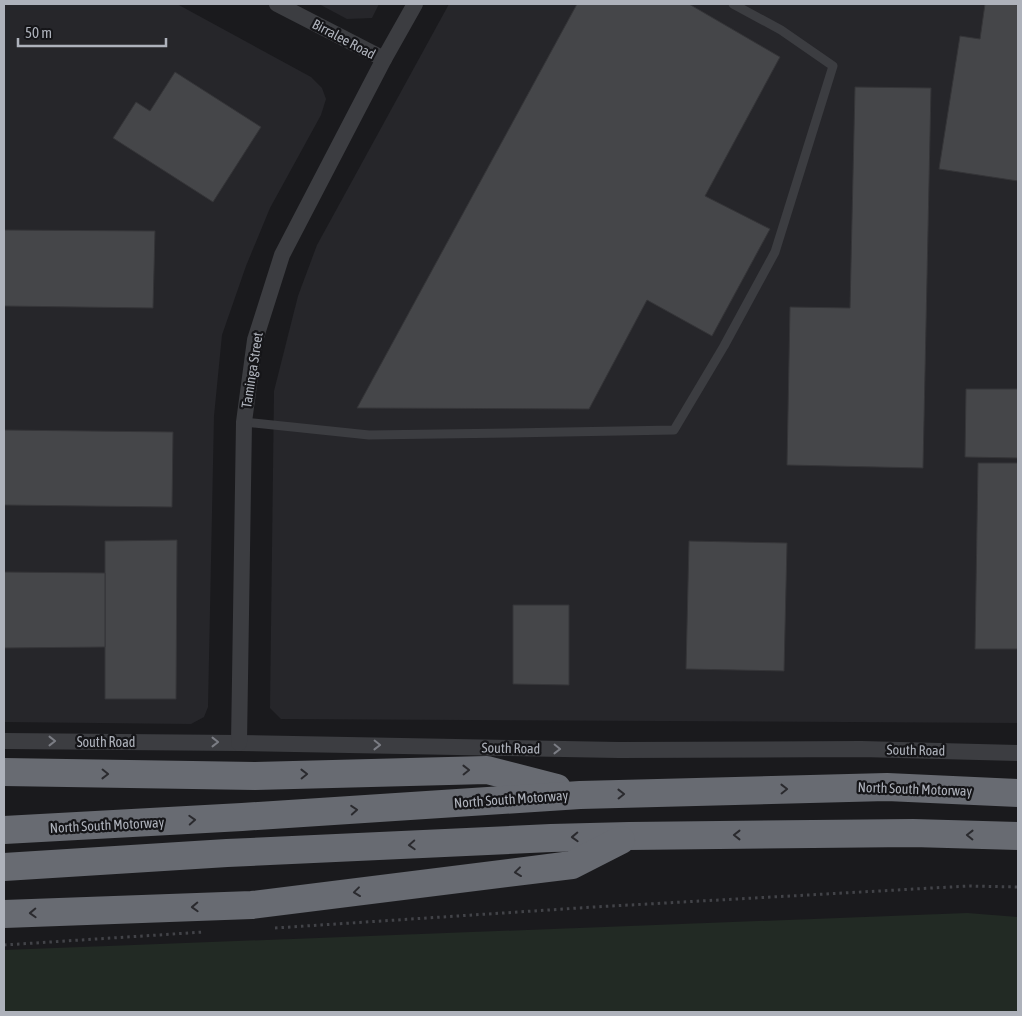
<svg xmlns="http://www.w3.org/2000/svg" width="1022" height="1016" font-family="'Asap Condensed',sans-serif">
<rect width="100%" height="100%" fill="#1a1a1d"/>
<g fill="#26262a">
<path d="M4 4H177L311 77 322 88 326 99 321 115 270 208 246 266 222 335 214 416 208 707 204 717 191 724 4 722Z"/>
<path d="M319 4H379L372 18 347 19Z"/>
<path d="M449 4H1018V723L281 719 270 708 274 391 298 296 317 245Z"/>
</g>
<path fill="#222a24" d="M967 913 1018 917V1012H4V950Z"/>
<g fill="#454649" stroke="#353538">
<path d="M577 4H689L780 57 705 196 770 229 712 336 647 300 589 409 357 408Z"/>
<path d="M985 4H1010L1018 5V181L939 169 960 36 980 39Z"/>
<path d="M175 72 261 127 213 202 113 138 136 102 150 111Z"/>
<path d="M855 87 931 88 923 468 787 465 790 307 850 308Z"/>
<path d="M4 230 155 231 153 308 4 306Z"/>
<path d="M966 389H1018V458L965 457Z"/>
<path d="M4 430 173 432 172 507 4 505Z"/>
<path d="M978 463H1018V649H975Z"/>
<path d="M177 540 176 699H105V541Z"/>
<path d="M689 541 787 543 784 671 686 669Z"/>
<path d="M4 572 105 573V647L4 648Z"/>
<path d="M513 605H569V685L513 684Z"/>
</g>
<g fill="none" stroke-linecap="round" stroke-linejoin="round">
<g stroke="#424348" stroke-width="3" stroke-dasharray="2.5 4" stroke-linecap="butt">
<path d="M275 928 594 907 968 886 1018 887"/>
<path d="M4 945 204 932"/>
</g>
<path stroke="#3c3d41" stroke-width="9" d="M244 422 369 435 510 433 674 430 724 346 775 252 833 66 781 30 733 4"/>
<g stroke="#3c3d41" stroke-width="16">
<path d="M277 4 384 59"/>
<path d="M4 741 239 743 619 750 861 749 1018 753"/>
<path d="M239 743 244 422 255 340 282 255 384 59 415 4"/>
</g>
<g stroke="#686b72" stroke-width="28">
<path d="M4 772 255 776 487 770 557 788"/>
<path d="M4 830 242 817 580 795 887 787 1018 793"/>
<path d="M4 867 227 853 551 838 629 836 913 833 1018 836"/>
<path d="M4 914 252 905 572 865 621 840"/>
</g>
</g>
<defs><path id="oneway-chevron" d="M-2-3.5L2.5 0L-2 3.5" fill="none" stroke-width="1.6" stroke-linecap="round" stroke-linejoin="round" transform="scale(1.25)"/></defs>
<g stroke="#7b7d84">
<use href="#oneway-chevron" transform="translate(52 741)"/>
<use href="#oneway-chevron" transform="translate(215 742)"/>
<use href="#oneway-chevron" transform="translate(377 745) rotate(1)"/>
<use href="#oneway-chevron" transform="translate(557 749) rotate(1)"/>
</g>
<g stroke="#2a2a2e">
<use href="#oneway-chevron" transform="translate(466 770) rotate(-1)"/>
<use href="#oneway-chevron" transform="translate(105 774) rotate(1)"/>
<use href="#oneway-chevron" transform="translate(304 774) rotate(-1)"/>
<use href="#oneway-chevron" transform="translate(784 789) rotate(-1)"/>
<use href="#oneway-chevron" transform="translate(621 794) rotate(-1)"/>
<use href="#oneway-chevron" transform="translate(354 810) rotate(-4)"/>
<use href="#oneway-chevron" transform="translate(192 820) rotate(-3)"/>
<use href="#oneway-chevron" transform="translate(737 835) rotate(180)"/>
<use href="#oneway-chevron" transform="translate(970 835) rotate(-179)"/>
<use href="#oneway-chevron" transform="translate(575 837) rotate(178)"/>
<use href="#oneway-chevron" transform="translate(412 845) rotate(177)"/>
<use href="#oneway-chevron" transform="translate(518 872) rotate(173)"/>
<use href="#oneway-chevron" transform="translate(357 892) rotate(173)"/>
<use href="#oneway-chevron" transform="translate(195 907) rotate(178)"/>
<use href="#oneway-chevron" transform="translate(33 913) rotate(178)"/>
</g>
<g text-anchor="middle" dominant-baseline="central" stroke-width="4.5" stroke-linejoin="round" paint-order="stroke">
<g font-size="14" fill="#aeb2bb" stroke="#151518">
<text transform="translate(344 39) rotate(28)">Birralee Road</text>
<text transform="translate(252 370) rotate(-81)">Taminga Street</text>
<text x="106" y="742">South Road</text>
<text transform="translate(511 748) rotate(1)">South Road</text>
<text transform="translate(916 750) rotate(1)">South Road</text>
<text transform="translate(915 789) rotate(2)">North South Motorway</text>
<text transform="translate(511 799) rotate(-4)">North South Motorway</text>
<text transform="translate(107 825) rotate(-3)">North South Motorway</text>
</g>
</g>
<rect width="1022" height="1016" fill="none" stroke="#aeb2bb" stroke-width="10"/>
<path d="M18 38v8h148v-8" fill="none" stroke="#aeb2bb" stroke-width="2.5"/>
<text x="25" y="38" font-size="15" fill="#aeb2bb" stroke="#151518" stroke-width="4" paint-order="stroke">50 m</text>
</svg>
